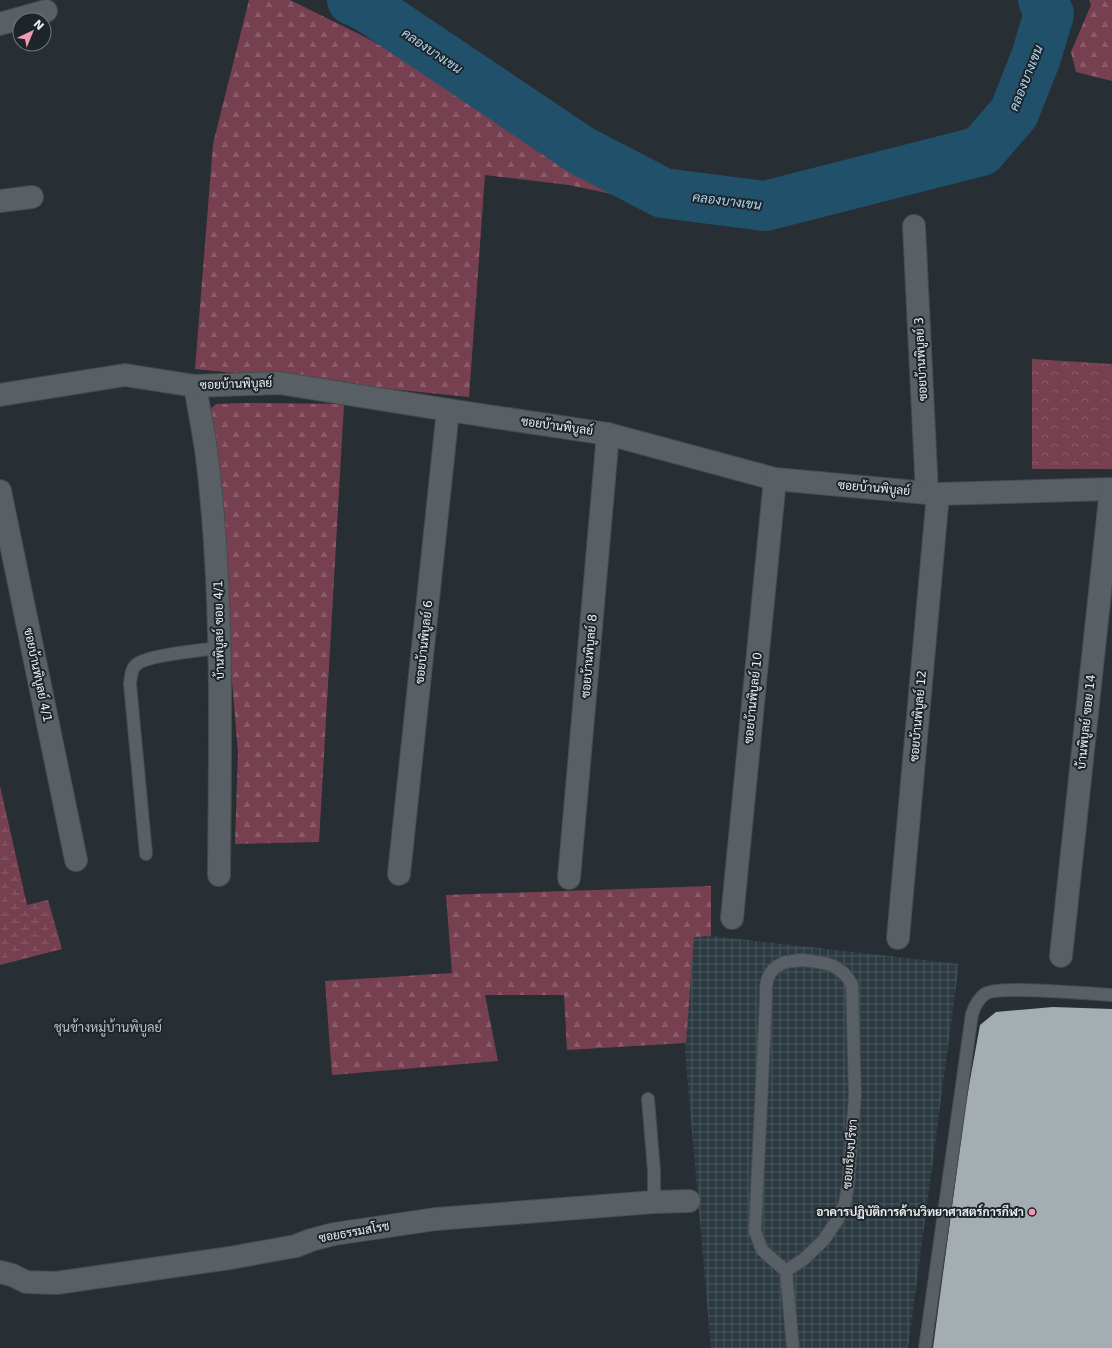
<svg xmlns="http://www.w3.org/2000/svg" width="1112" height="1348" font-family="'DejaVu Sans',Sarabun,sans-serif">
<defs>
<pattern id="industrial-grid" width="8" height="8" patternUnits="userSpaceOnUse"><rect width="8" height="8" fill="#2c3a42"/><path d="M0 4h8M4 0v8" fill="none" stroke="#4b575e"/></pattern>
<pattern id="forest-firs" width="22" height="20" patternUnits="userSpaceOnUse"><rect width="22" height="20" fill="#774050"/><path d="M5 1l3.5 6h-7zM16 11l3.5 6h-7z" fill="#8a5c6a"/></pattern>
<pattern id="wetland-marsh" width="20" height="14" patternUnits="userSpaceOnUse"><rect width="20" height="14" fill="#774050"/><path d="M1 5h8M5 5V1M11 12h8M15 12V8" fill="none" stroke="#8a5c6a"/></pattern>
<pattern id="park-crowns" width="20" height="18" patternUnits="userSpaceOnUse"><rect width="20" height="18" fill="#774050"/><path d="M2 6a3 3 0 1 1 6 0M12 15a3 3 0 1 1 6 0" fill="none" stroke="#8a5c6a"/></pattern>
</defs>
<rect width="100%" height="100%" fill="#282f34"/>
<path fill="url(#industrial-grid)" d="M711 936 959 964 908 1348H711L685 1051 694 937Z"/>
<g fill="url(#forest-firs)">
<path d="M249 0H290L363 36 532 129 623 187 621 196 569 185 485 175 469 397 195 369 213 144Z"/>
<path d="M1089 0H1112V81L1076 72 1071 52 1091 5Z"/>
<path d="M246 403 344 404 319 842 235 844 238 752 209 410 216 404Z"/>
<path d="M711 886V936L694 937 686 1043 567 1050 564 995H485L498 1061 332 1075 325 981 452 973 446 895Z"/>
</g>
<path fill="url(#wetland-marsh)" d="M0 786 27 905 48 900 62 949 0 965Z"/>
<path fill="url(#park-crowns)" d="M1032 359 1112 364V469H1032Z"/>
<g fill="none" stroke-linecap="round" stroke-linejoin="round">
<path stroke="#21516a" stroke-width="50" d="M352 0 369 8 582 151 663 193 765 206 981 151 1014 113 1036 57 1049 14 1043 0"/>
</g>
<path fill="#a4adb2" d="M1053 1007 1112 1009V1348H933L966 1102 980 1025 996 1012Z"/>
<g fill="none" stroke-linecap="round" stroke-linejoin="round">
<defs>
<g id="service">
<path d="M146 854 130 684C131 676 131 669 137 664 148 655 203 650 220 648"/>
<path d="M802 960C823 962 841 963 852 985L855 1096 848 1186 845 1203 838 1219 823 1241 804 1259 786 1271 762 1250 755 1231 766 998C765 983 767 970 783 963 788 961 796 961 802 960Z"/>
<path d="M648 1099 654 1171V1202"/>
<path d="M786 1271 793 1348"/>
<path d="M925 1348 972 1014C975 1005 978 999 985 994 998 985 1091 994 1112 995"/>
</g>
<g id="minor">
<path d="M0 24 46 11"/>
<path d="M0 201 32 197"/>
<path d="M914 226 927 493"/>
<path d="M195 386C199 410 204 433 207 457 224 596 220 736 219 875"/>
<path d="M0 395 125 375 195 386 279 383 448 410 608 434 775 479 938 494 1112 489"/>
<path d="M0 491 76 860"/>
<path d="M399 874 448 410"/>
<path d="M569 878 608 434"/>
<path d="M732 918 775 479"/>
<path d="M898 938 938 494"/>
<path d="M1061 956 1111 489"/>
<path d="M0 1272 12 1275 26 1282 56 1283 230 1258 296 1246 311 1240 334 1234 436 1219 654 1202 689 1201"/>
</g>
</defs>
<use href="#service" stroke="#464b4f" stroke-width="14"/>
<use href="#minor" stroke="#464b4f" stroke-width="24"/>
<use href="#service" stroke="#586065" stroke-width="12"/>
<use href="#minor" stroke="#586065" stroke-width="22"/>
</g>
<circle fill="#f19ab2" stroke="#1e252a" stroke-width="1.5" cx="1032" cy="1212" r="4"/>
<g text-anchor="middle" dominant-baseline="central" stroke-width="4" stroke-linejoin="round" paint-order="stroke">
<g font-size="12" fill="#ecf0f3" stroke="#1e252a">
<text transform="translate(921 359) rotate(-93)">ซอยบ้านพิบูลย์ 3</text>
<text transform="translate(236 384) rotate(-2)">ซอยบ้านพิบูลย์</text>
<text transform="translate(557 426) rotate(8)">ซอยบ้านพิบูลย์</text>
<text transform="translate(874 488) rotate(5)">ซอยบ้านพิบูลย์</text>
<text transform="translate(219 630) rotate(-91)">บ้านพิบูลย์ ซอย 4/1</text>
<text transform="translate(424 642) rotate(-84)">ซอยบ้านพิบูลย์ 6</text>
<text transform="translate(589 656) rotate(-85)">ซอยบ้านพิบูลย์ 8</text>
<text transform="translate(38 675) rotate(78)">ซอยบ้านพิบูลย์ 4/1</text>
<text transform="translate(753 698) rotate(-84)">ซอยบ้านพิบูลย์ 10</text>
<text transform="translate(918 716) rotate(-85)">ซอยบ้านพิบูลย์ 12</text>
<text transform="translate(1086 722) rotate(-84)">บ้านพิบูลย์ ซอย 14</text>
<text transform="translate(850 1154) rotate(-85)">ซอยเรียงปรีชา</text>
<text transform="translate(354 1232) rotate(-10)">ซอยธรรมสโรช</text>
</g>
<g font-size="12" font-weight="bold" fill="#ecf0f3" stroke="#1e252a" text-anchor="end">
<text x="1024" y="1212">อาคารปฏิบัติการด้านวิทยาศาสตร์การกีฬา</text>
</g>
<g font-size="13" font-style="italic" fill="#aed8f2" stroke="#1e252a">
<text transform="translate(432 51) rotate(34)">คลองบางเขน</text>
<text transform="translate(1026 78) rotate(-68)">คลองบางเขน</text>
<text transform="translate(727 201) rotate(7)">คลองบางเขน</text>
</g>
<g font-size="13" fill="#b6c0c5" stroke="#1e252a">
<text x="108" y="1027">ชุนข้างหมู่บ้านพิบูลย์</text>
</g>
</g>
<g transform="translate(32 32) rotate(44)"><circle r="19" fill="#1e252a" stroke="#70767a"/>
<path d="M0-3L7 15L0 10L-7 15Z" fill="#f19ab2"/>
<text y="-6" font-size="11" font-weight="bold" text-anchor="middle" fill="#ecf0f3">N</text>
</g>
</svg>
